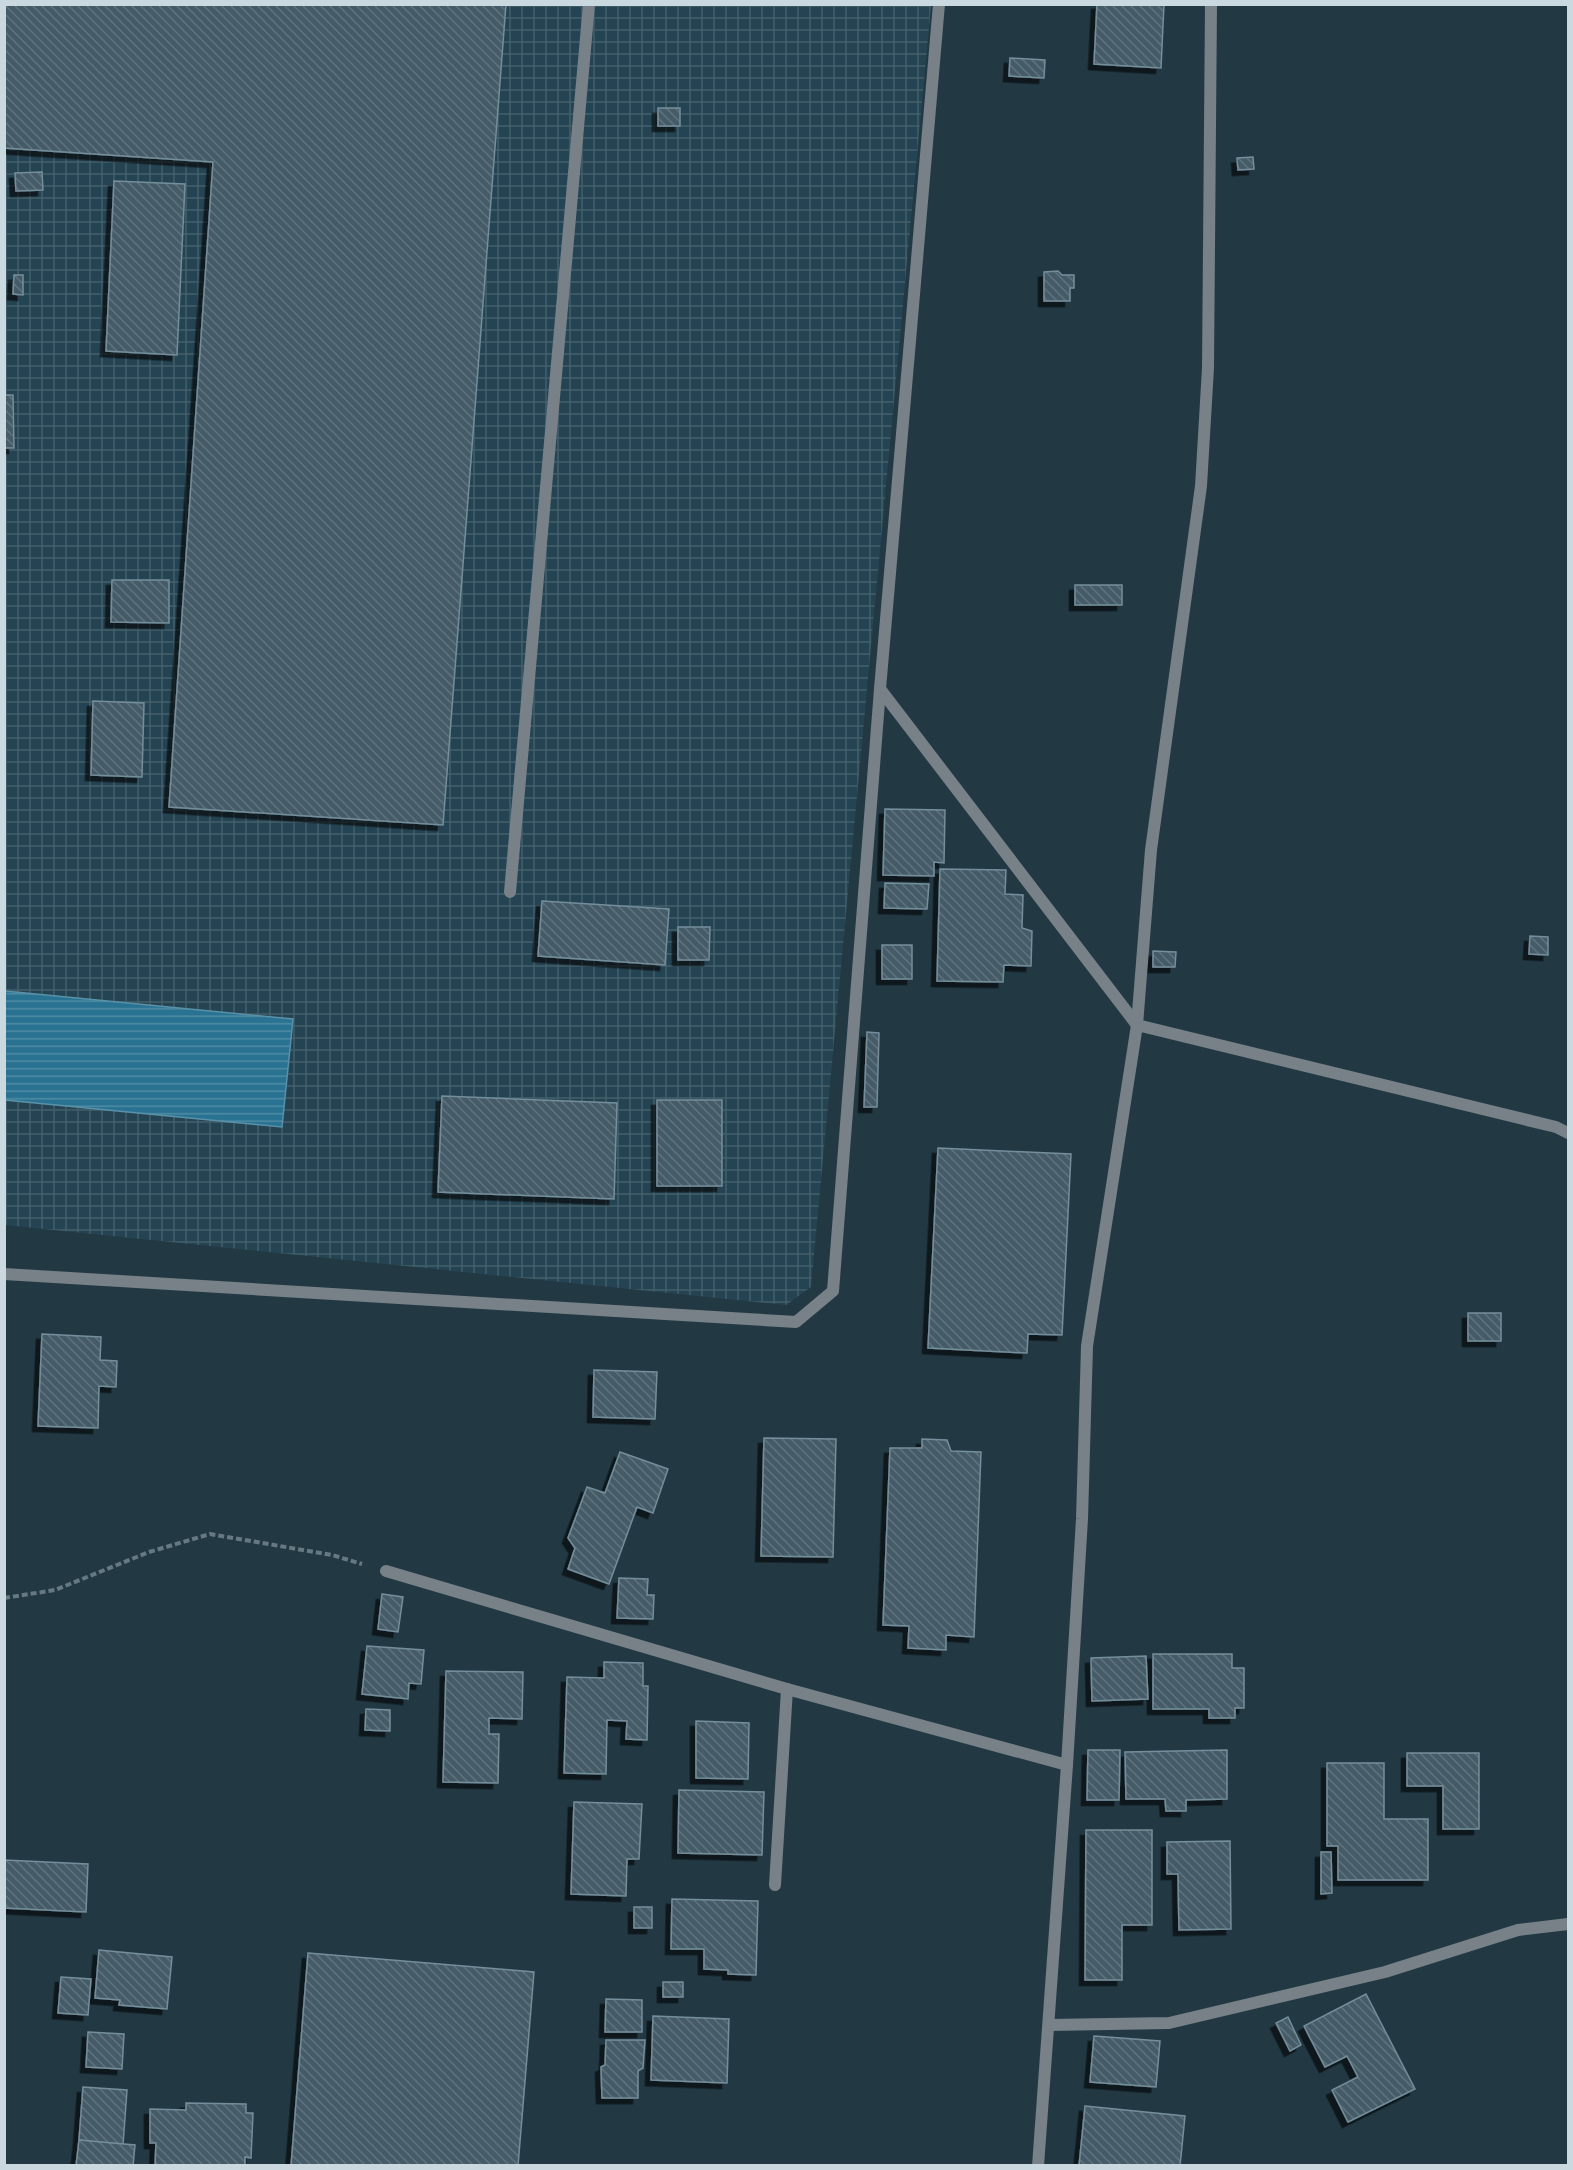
<svg xmlns="http://www.w3.org/2000/svg" width="1573" height="2170" font-family="Raleway,sans-serif">
<defs>
<pattern id="industrial-grid" width="8" height="8" patternUnits="userSpaceOnUse" patternTransform="scale(1.5)"><rect width="8" height="8" fill="#254453"/><path d="M0 4h8M4 0v8" fill="none" stroke="#435e6b"/></pattern>
<pattern id="water-rules" width="6" height="5" patternUnits="userSpaceOnUse" patternTransform="scale(1.5)"><rect width="6" height="5" fill="#297291"/><path d="M0 2.5h6" fill="none" stroke="#518ca5"/></pattern>
<pattern id="building-back-hatch" width="6" height="6" patternUnits="userSpaceOnUse" patternTransform="scale(1.5)"><rect width="6" height="6" fill="#445c68"/><path d="M-1 5l2 2M0 0l6 6M5-1l2 2" fill="none" stroke="#5e737d"/></pattern>
<filter id="shadow"><feDropShadow dx="-5.5" dy="5.5" stdDeviation="0" flood-color="#0009"/></filter>
</defs>
<rect width="100%" height="100%" fill="#223944"/>
<path fill="url(#industrial-grid)" d="M5 5H931L811 1287 786 1305 5 1225Z"/>
<path fill="url(#water-rules)" stroke="#5991a8" stroke-width="1.5" d="M5 991 293 1019 282 1127 5 1100Z"/>
<g fill="url(#building-back-hatch)" stroke="#758e9b" stroke-width="1.5" filter="url(#shadow)">
<path d="M4 4H506L443 825 169 807 213 162 4 148Z"/>
<path d="M1097 4H1164L1161 68 1094 64Z"/>
<path d="M1010 58 1045 60 1044 78 1009 76Z"/>
<rect x="658" y="108" width="22" height="18"/>
<path d="M1253 157 1254 169 1238 170 1237 158Z"/>
<path d="M42 172 43 190 16 191 15 173Z"/>
<path d="M114 181 185 184 177 355 106 351Z"/>
<path d="M1058 271 1062 275H1074V288H1070V301H1044V272Z"/>
<path d="M14 275H23V295L13 294Z"/>
<path d="M4 395H13L14 448H4Z"/>
<path d="M112 580H169V623L111 622Z"/>
<rect x="1075" y="585" width="47" height="20"/>
<path d="M93 701 144 703 142 777 91 775Z"/>
<path d="M885 809 945 810 944 863 934 862V876L883 875Z"/>
<path d="M940 869 1006 870 1005 894 1023 895 1022 928 1032 931 1031 966 1004 965 1003 982 937 981Z"/>
<path d="M885 883 929 884 927 909 884 908Z"/>
<path d="M542 901 669 909 665 965 538 956Z"/>
<path d="M678 927H710L709 960H678Z"/>
<path d="M1530 936 1548 937V955L1529 954Z"/>
<rect x="882" y="945" width="30" height="34"/>
<path d="M1153 951 1176 952 1175 967H1153Z"/>
<path d="M867 1032 879 1033 877 1107H864Z"/>
<path d="M442 1096 617 1103 614 1199 438 1192Z"/>
<rect x="657" y="1100" width="65" height="86"/>
<path d="M938 1148 1071 1154 1062 1335 1028 1334 1027 1353 928 1348Z"/>
<rect x="1468" y="1313" width="33" height="28"/>
<path d="M42 1334 101 1337 100 1360 117 1361 116 1387 99 1386 98 1428 38 1426Z"/>
<path d="M594 1370 657 1372 655 1419 593 1417Z"/>
<path d="M764 1438 836 1439 833 1557 761 1556Z"/>
<path d="M922 1439 947 1440 951 1451 981 1452 974 1637 946 1635V1650L908 1648 909 1626 883 1625 890 1448H922Z"/>
<path d="M620 1452 668 1469 653 1513 637 1507 609 1584 568 1569 575 1548 568 1538 587 1487 605 1493Z"/>
<path d="M619 1578 648 1579 647 1595H654L653 1619 617 1618Z"/>
<path d="M382 1594 403 1597 398 1632 378 1629Z"/>
<path d="M367 1646 424 1650 421 1684 409 1683 408 1699 362 1694Z"/>
<path d="M1153 1654H1232V1668H1244V1708H1235V1718H1209V1709H1153Z"/>
<path d="M1146 1656 1148 1699 1092 1701 1091 1658Z"/>
<path d="M604 1662 643 1663V1686H648L647 1740 626 1739 627 1721 607 1720 606 1774 564 1773 567 1677 604 1678Z"/>
<path d="M446 1671 523 1672 522 1719 489 1718V1734H499L498 1783 443 1782Z"/>
<path d="M366 1709 390 1710V1731L365 1730Z"/>
<path d="M696 1721 749 1723 748 1779 696 1778Z"/>
<path d="M1088 1750H1120L1119 1800H1087Z"/>
<path d="M1227 1750V1799L1186 1800V1811H1166L1165 1799H1126L1125 1752Z"/>
<path d="M1407 1753H1479V1829H1443V1786H1407Z"/>
<path d="M1327 1763H1384V1819H1428V1880H1338V1846H1327Z"/>
<path d="M679 1790 764 1792 762 1855 678 1853Z"/>
<path d="M574 1802 642 1804 639 1859H627L626 1896 571 1894Z"/>
<path d="M1086 1830H1152V1925H1122V1980H1085Z"/>
<path d="M1230 1841 1231 1929 1179 1930 1178 1874H1167V1842Z"/>
<path d="M1321 1852H1331L1332 1893 1321 1894Z"/>
<path d="M4 1860 88 1864 86 1912 4 1908Z"/>
<path d="M672 1899 758 1901 756 1975 728 1974V1970L704 1969V1949H671Z"/>
<rect x="634" y="1907" width="18" height="21"/>
<path d="M99 1950 172 1957 167 2009 119 2005 120 2000 95 1998Z"/>
<path d="M308 1953 534 1972 518 2166H291Z"/>
<path d="M61 1977 91 1979 88 2015 58 2013Z"/>
<rect x="663" y="1982" width="20" height="15"/>
<path d="M1366 1994 1415 2089 1348 2122 1332 2090 1358 2077 1347 2056 1325 2067 1304 2026Z"/>
<path d="M606 1999 642 2000V2032H605Z"/>
<path d="M653 2016 729 2019 727 2083 651 2080Z"/>
<path d="M1288 2017 1301 2045 1290 2051 1276 2023Z"/>
<path d="M88 2032 124 2034 122 2069 86 2067Z"/>
<path d="M1094 2036 1160 2041 1156 2087 1090 2082Z"/>
<path d="M606 2040H645L643 2068 638 2071V2098H602L601 2067 605 2065Z"/>
<path d="M83 2087 127 2090 123 2145 79 2140Z"/>
<path d="M186 2103 246 2104V2113H253L251 2158 245 2157V2166H155L156 2143H150V2109L186 2110Z"/>
<path d="M1085 2106 1185 2116 1180 2166H1079Z"/>
<path d="M79 2140 135 2145 133 2166H76Z"/>
</g>
<g fill="none" stroke-linecap="round" stroke-linejoin="round">
<path stroke="#667982" stroke-width="4" stroke-dasharray="6 3" stroke-linecap="butt" d="M4 1598 55 1590 149 1552 210 1534 332 1555 362 1564"/>
<path stroke="#778187" stroke-width="12" d="M510 892 589 4"/>
<g stroke="#778187" stroke-width="12">
<path d="M880 689 1137 1025 1556 1127 1568 1133"/>
<path d="M4 1274 796 1322 833 1291 880 689 939 4"/>
<path d="M386 1571 787 1689 1067 1765"/>
<path d="M775 1885 787 1689"/>
<path d="M1049 2025 1169 2023 1385 1972 1518 1930 1568 1924"/>
<path d="M1038 2166 1067 1765 1082 1519 1087 1346 1137 1025 1151 850 1201 486 1208 368 1211 4"/>
</g>
</g>
<rect width="1573" height="2170" fill="none" stroke="#cad8df" stroke-width="12"/>
</svg>
